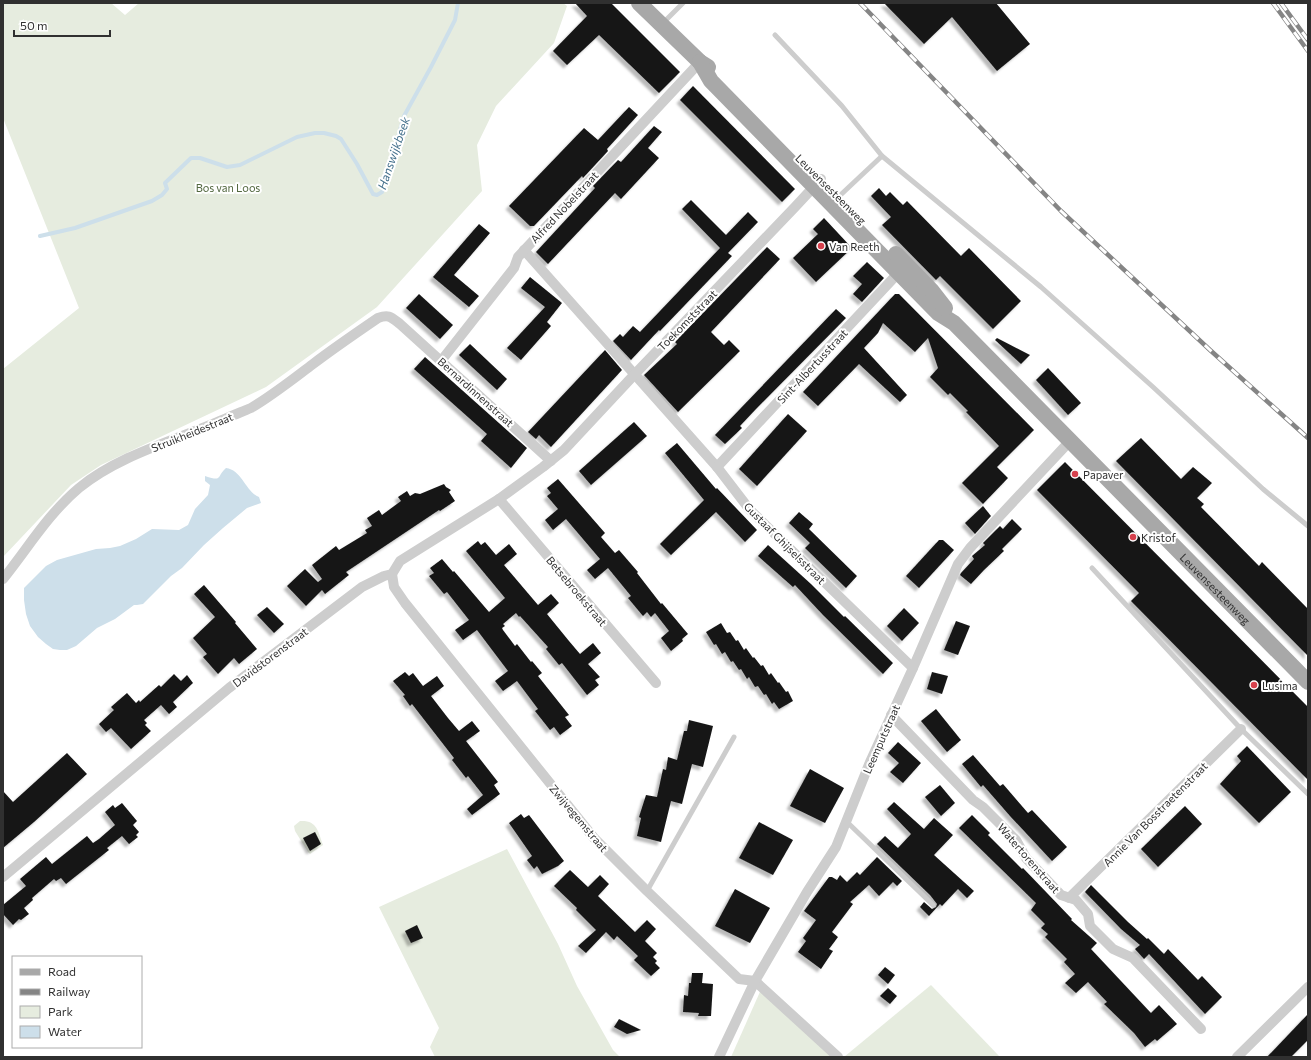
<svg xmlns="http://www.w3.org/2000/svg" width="1311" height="1060" font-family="Commissioner,sans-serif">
<defs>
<filter id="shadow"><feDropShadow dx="-3.5" dy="3.5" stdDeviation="1" flood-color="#0004"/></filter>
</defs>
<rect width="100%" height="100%" fill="#fff"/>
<g fill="#e6ecdf">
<path d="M3 3H111L125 15 139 3H563L567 6 554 43 496 106 477 145 482 191 377 307 266 387 101 465 71 485 3 557V369L79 308 3 118Z"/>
<path d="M300 821C317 820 318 831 323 845L310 854 308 852 295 831 294 826Z"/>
<path d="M507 849 558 944 577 986 613 1050 620 1057H435L430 1047 439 1028 379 907Z"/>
<path d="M763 985 838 1057H731Z"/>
<path d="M931 985 1000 1057H844Z"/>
</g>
<path fill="#cddfea" d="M226 468C242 470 245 491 259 497L261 503 247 508 223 528 204 545 182 568 171 576 143 604 137 605H134L115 619 97 628 76 646 67 650H60L53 649 46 644 38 637 30 626 26 614 24 600V588L46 566 57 560 96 549 110 548 120 546 136 539 152 529 179 530 188 525 195 509 208 495 210 485 205 481V476C223 482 216 477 226 468Z"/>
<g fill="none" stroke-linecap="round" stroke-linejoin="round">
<path stroke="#cddfea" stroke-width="4" d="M40 236 75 228 152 201 162 195 167 189 165 183 191 158H200L227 167 240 165 297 137 315 133H324L336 136 341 139 357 164 373 194 377 195 382 192 404 116 431 67 455 20 458 3"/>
</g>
<g fill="#171717" filter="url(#shadow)">
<path d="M575 3H611L680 72 659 93 599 35 567 65 553 51 587 16Z"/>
<path d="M884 3H996L1030 44 997 71 952 17 924 44Z"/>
<path d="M693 86 795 189 782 202 680 100Z"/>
<path d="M629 107 638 115 607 149 608 151 583 178 582 176 534 226H530L509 206 584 128 598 140Z"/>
<path d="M654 126 662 132 648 148 659 158 621 199 615 193 548 264 536 252 595 188 593 186 618 160 621 162Z"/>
<path d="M879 188 886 196 890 192 903 205 907 201 961 256 969 248 1021 301 993 329 940 276 936 280 882 225 891 217 871 196Z"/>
<path d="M691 200 726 235 748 212 758 222 728 253 732 256 660 331 659 330 631 360 613 341 620 334 623 337 633 326 640 332 720 248 682 209Z"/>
<path d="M824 218 852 248 816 282 793 258 818 234 813 229Z"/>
<path d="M479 224 490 233 454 275 479 296 469 307 433 277Z"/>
<path d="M767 247 780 259 711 332 724 345 729 340 740 351 678 412 644 375 677 344 675 342Z"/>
<path d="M867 262 884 278 862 302 853 294 862 284 853 276Z"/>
<path d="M530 277 562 303 547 322 551 326 521 360 507 348 545 307 521 288Z"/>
<path d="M419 294 453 325 440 339 406 308Z"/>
<path d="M895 294H899L1034 430 997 467 1008 478 983 504 962 483 999 446 966 412 968 411 950 393 948 395 930 377 938 368 928 338 915 352 883 323 878 333 864 348 907 395 900 402 859 364 818 406 803 392Z"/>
<path d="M836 309 846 318 756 409 740 426 742 428 725 444 715 435Z"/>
<path d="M997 338 1030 355 1021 364 995 340Z"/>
<path d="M470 344 507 379 497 390 459 355Z"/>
<path d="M605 350 622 370 551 447 539 435 536 439 528 432Z"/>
<path d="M425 357 527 448 511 468 481 441 487 434 414 369Z"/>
<path d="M1048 368 1081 403 1068 415 1036 380Z"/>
<path d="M788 414 807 431 757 486 739 469Z"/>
<path d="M634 422 647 436 591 485 579 471Z"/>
<path d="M1141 438 1181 479 1193 467 1212 483 1197 498 1204 504 1201 507 1259 566 1262 562 1308 609V656L1116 461Z"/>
<path d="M677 443 716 489 717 488 757 530 745 542 716 512 671 555 660 544 704 500 665 453Z"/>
<path d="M1065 462 1308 707V780L1131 601 1139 593 1037 490Z"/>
<path d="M558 479 605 533 601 537 615 553 619 550 638 572 637 573 661 604 662 603 688 634 682 639 683 641 671 651 661 638 669 631 655 613 651 617 647 612 643 616 628 598 631 596 608 568 595 579 587 570 600 559 566 519 553 530 545 520 558 509 547 496 551 493 547 488Z"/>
<path d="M444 484 446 487 451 490 449 492 455 501 440 511 439 510 346 572 349 575 325 594 322 590 306 606 287 586 305 569 318 582 322 579 312 565 336 546 339 550 367 533 365 530 372 526 367 518 379 510 382 515 401 501 398 497 407 491 410 496 415 493 420 494Z"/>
<path d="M983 506 991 516 975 534 965 523Z"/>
<path d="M799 512 813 524 809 529 857 576 846 588 805 548 810 543 789 523Z"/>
<path d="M1012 519 1022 529 1002 549 1004 551 984 570 971 584 960 575 961 573 974 559 972 556 985 545 983 543 1000 526 1003 529Z"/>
<path d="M939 540H943L954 550 919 588 906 576Z"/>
<path d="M478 541 481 545 485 542 496 555 509 544 517 554 504 565 538 605 551 594 559 603 547 614 569 641 580 654 593 643 601 653 588 664 600 677 595 680 599 685 587 695 562 663 559 665 546 649 548 647 520 616 519 617 516 613 503 624 505 626 502 628 503 630 515 646 517 644 531 662 532 661 542 673 538 676 569 715 565 717 572 726 560 735 554 727 550 730 535 711 538 709 517 681 503 691 495 681 508 671 477 630 463 640 455 630 469 620 447 592 444 594 429 576 434 573 430 568 442 559 453 572 454 571 489 612 505 598 466 551Z"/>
<path d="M768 545 811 584 844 617 845 616 893 663 883 674 823 615 795 585 793 587 758 556Z"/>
<path d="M204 585 236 622 235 623 257 649 239 664 234 658 218 674 203 657 207 654 193 638 215 617 194 594Z"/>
<path d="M267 607 284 624 274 633 257 615Z"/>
<path d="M904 608 919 623 902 641 887 626Z"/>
<path d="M956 621 970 626 958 655 944 650Z"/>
<path d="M721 623 727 633 730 632 736 641 738 640 744 650 746 648 753 658 754 657 761 666 763 665 769 675 771 673 778 683 779 682 786 692 788 691 793 701 779 709 774 702 772 704 766 694 764 695 758 686 755 687 749 677 747 679 741 669 739 670 733 661 731 662 725 652 722 654 716 644 714 645 706 632Z"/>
<path d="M405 672 409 676 413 673 423 686 437 676 444 686 431 696 448 718 459 731 472 721 480 731 466 741 498 782 494 785 500 794 472 815 467 809 483 795 468 776 466 778 452 760 454 758 412 704 410 706 403 696 405 695 393 681Z"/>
<path d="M932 672 948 676 942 694 927 689Z"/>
<path d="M174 674 181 681 187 675 193 683 173 702 177 707 169 714 161 705 144 720 147 723 145 725 151 731 131 749 111 728 106 732 99 724 114 710 111 707 127 693 136 703 139 700 140 702 159 685 161 687Z"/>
<path d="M936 709 961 740 947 752 921 721Z"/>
<path d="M689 720 713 726 703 767 692 764 682 804 671 801 661 842 637 836 641 818 639 817 646 795 657 797 663 769 666 770 668 757 677 760 684 731H687Z"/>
<path d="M898 742 921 763 903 783 890 772 899 763 888 753Z"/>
<path d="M1247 746 1291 792 1259 823 1220 784 1241 761 1237 756Z"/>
<path d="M67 753 87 774 34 822 3 848V791L13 802Z"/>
<path d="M973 755 1000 786 1003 784 1028 813 1032 810 1067 847 1052 861 1010 816 983 785 981 787 962 764Z"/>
<path d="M810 769 844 788 825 823 790 806Z"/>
<path d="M940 785 955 803 941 816 925 797Z"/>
<path d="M894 802 924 829 934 818 953 835 934 855 974 891 967 898 958 889 942 906 940 904 929 916 920 907 924 902 932 909 936 907 937 904 930 895 877 844 885 836 898 848 911 834 887 809Z"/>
<path d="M122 803 137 821 133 825 139 832 136 835 138 837 129 844 122 836 107 848 109 850 66 884 61 878 56 881 54 879 32 898 33 900 24 908 29 914 21 920 19 919 13 925 3 914V905L26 886 20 879 46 857 52 864 87 836 93 843 99 839 115 825 105 812 113 805 115 808Z"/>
<path d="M1185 806 1202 824 1158 867 1141 849Z"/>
<path d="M521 814 524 818 529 815 564 861 558 866 542 874 537 866 534 869 527 860 532 856 509 823Z"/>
<path d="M972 815 990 833 988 835 1022 869 1023 868 1072 919 1071 920 1097 943 1091 949 1151 1013 1159 1005 1177 1024 1157 1041 1155 1039 1145 1047 1134 1033 1104 1004 1107 1002 1088 982 1076 993 1065 983 1075 974 1064 962 1067 959 1045 937 1048 934 1041 928 1045 924 1031 910 1036 903 959 828Z"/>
<path d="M759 822 793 840 773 875 739 858Z"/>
<path d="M315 832 321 844 310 851 303 838Z"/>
<path d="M877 857 902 881 897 886 893 882 879 896 869 885 850 902 853 904 832 932 838 937 829 949 833 951 821 969 798 952 806 941 803 938 816 920 804 911 829 877H832L837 880 840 875 847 882 857 872 860 875Z"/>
<path d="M570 870 588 887 600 875 609 884 598 896 635 932 647 920 656 929 645 941 657 953 653 957 657 961 655 963 660 968 651 976 634 960 638 956 617 936 614 940 606 932 586 953 578 946 596 930 576 910 577 908 554 886Z"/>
<path d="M1091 885 1128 922 1147 939 1148 938 1164 954 1168 949 1198 980 1202 976 1222 997 1205 1014 1149 954 1144 959 1135 949 1140 945 1121 929 1085 892Z"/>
<path d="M735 889 770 908 750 943 715 926Z"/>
<path d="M417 925 423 938 411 943 405 931Z"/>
<path d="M885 967 895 975 888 984 878 975Z"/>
<path d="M692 973H703L702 983 713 984 711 1016H698L699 1013 683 1012 684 995 688 996 689 983H691Z"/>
<path d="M888 988 897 996 890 1004 880 996Z"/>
<path d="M1308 1014V1040L1291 1057H1267Z"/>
<path d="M619 1019 641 1030 627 1034 614 1027Z"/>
</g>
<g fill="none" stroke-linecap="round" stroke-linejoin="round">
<g stroke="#cdcdcd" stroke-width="5">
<path d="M662 24 683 3"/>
<path d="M775 35 842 106 882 156 1041 287 1153 387 1263 489 1308 526"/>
<path d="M833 202 882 156"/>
<path d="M1092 568 1241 729 1308 794"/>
<path d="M846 821 933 905"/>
<path d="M647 891 734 737"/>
</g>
<g stroke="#cdcdcd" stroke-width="10">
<path d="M524 250 717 467 750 510 913 668"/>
<path d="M441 361 514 268 518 257 700 62"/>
<path d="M717 467 902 269"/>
<path d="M499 499 656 683"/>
<path d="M392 574 394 587 405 603 594 838 647 891 739 979 755 981 838 1057"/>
<path d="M3 579C28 548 48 514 79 488 120 454 180 439 229 417 236 414 244 411 251 408 273 395 293 379 313 364 334 348 356 333 378 318 389 314 391 317 400 324L551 461"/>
<path d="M891 715 973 800 983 807 1016 840 1026 858 1061 895 1076 900 1088 914 1090 926 1113 949 1133 958 1201 1029"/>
<path d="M3 877 229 688 362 587 384 576 392 574 400 561 499 499 543 467 564 450 634 375 795 207 821 179"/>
<path d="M1069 898 1241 729"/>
<path d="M719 1057 755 981 807 892 836 847 870 762 913 668 958 564 970 548 1070 441"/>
<path d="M1237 1057 1308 987"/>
</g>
<g stroke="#a8a8a8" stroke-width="16">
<path d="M639 3 700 62 708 67"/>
<path id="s1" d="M700 62 711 81 938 313 954 323 1308 682"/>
<path d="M896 254 931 290 945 308"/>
</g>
<defs>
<g id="rail">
<path d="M860 3 1061 211 1210 350 1308 438"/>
<path d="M1273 3 1308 51"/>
<path d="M1281 3 1308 40"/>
</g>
</defs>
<use href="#rail" stroke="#858585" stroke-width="4.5"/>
<use href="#rail" stroke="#fff" stroke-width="3" stroke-dasharray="9" stroke-linecap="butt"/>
</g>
<g fill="#d7414d" stroke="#fff" stroke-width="1.5">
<circle cx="821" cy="246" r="4"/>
<circle cx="1075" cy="474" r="4"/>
<circle cx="1133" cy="537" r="4"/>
<circle cx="1254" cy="685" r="4"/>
</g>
<g text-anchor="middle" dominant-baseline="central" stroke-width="4" stroke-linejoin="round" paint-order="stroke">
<g font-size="11" fill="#536840" stroke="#fff">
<text x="228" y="187">Bos van Loos</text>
</g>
<g font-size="11" fill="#303030" stroke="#fff">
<text transform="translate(831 189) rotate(45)">Leuvensesteenweg</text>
<text transform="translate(564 207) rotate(-47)">Alfred Nobelstraat</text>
<text transform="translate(687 320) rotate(-46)">Toekomststraat</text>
<text transform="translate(812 366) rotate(-47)">Sint-Albertusstraat</text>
<text transform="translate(476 392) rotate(42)">Bernardinnenstraat</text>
<text transform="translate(192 432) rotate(-22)">Struikheidestraat</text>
<text transform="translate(785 543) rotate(45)">Gustaaf Ghijselsstraat</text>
<text stroke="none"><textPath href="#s1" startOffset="738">Leuvensesteenweg</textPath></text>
<text transform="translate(577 591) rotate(50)">Betsebroekstraat</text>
<text transform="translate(270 657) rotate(-37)">Davidstorenstraat</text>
<text transform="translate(881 739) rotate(-66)">Leemputstraat</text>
<text transform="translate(1155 814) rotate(-45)">Annie Van Bosstraetenstraat</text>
<text transform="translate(579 818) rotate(50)">Zwijvegemstraat</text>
<text transform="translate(1029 858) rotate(49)">Watertorenstraat</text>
</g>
<g font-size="11" fill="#303030" stroke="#fff" text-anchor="start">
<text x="829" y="246">Van Reeth</text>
<text x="1083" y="474">Papaver</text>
<text x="1141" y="537">Kristof</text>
<text x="1262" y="685">Lusima</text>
</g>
<g font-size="12" font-style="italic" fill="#44708c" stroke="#fff">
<text transform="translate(393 153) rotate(-71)">Hanswijkbeek</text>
</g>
</g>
<rect width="1311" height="1060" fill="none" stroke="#303030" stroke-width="8"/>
<rect x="12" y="956" width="130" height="92" fill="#ffffff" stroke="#acacac"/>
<rect x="20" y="969" width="20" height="6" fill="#a8a8a8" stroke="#acacac"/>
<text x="48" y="976" font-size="12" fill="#303030">Road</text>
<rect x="20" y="989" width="20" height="6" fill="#858585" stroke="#acacac"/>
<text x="48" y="996" font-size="12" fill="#303030">Railway</text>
<rect x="20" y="1006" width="20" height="12" fill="#e6ecdf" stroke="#acacac"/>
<text x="48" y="1016" font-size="12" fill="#303030">Park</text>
<rect x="20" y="1026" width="20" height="12" fill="#cddfea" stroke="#acacac"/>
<text x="48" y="1036" font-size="12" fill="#303030">Water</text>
<path d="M14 30v6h96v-6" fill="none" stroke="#303030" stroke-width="2"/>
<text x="20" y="30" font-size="12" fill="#303030" stroke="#ffffff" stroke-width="3" paint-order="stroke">50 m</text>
</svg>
